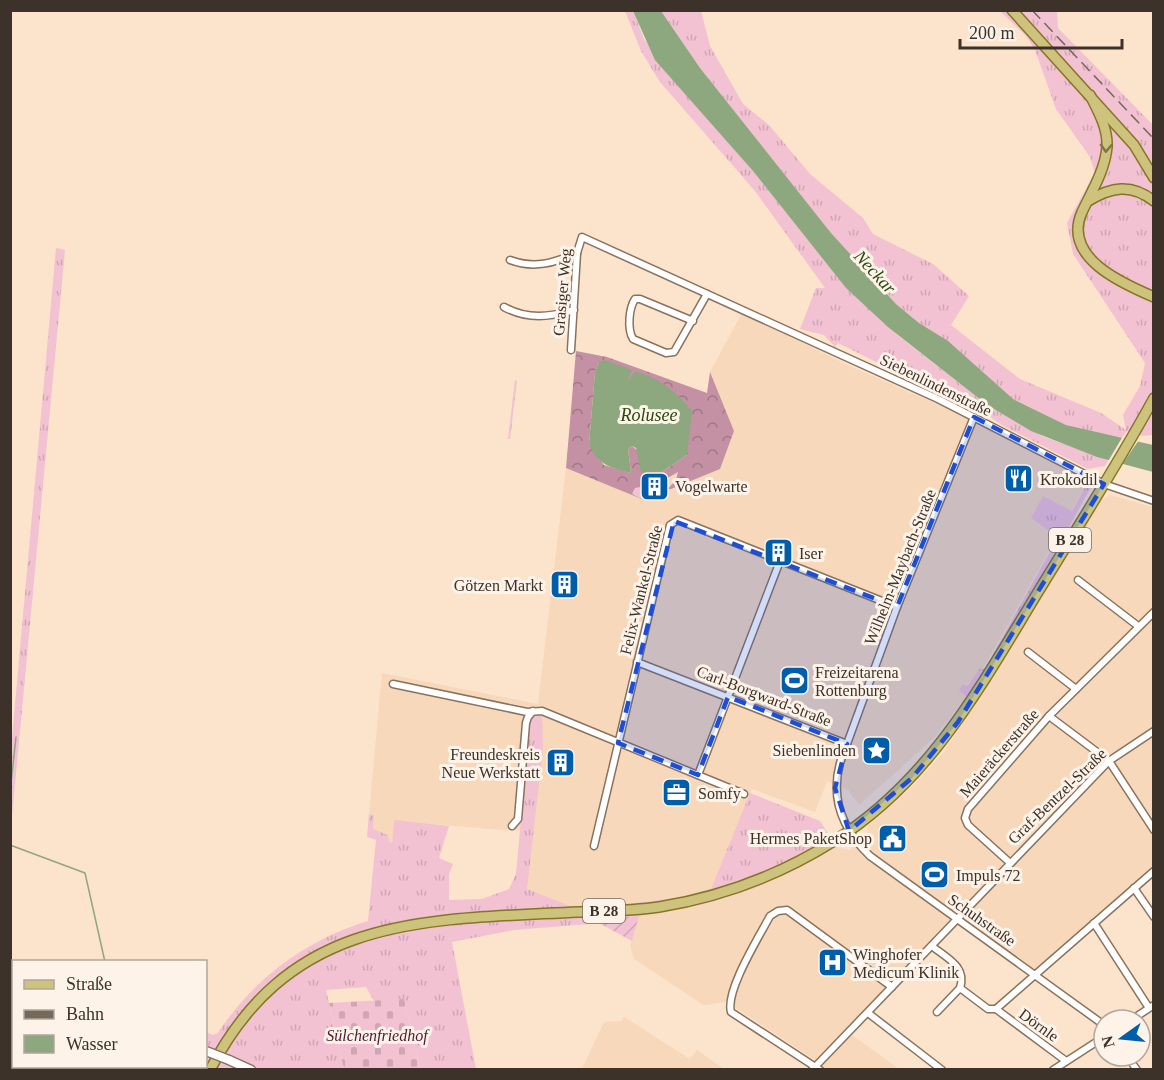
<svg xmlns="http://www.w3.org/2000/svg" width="1164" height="1080" font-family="'Times New Roman',serif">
<defs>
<pattern id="grass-tufts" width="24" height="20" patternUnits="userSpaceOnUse" patternTransform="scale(1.5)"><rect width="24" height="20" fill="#f2c1d2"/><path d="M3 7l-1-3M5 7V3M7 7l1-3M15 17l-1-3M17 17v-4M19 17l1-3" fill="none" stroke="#d0a6b4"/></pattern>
<pattern id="forest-crowns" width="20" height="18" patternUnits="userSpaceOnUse" patternTransform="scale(1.5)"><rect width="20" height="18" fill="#c391a3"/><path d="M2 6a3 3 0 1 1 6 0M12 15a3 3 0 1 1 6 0" fill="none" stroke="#a07785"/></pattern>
<pattern id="cemetery-stones" width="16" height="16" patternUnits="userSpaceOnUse" patternTransform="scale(1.5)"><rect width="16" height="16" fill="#f2c1d2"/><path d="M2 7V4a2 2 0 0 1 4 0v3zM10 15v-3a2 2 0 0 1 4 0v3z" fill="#d0a6b4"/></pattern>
<pattern id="garden-furrows" width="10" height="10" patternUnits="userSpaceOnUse" patternTransform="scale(1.5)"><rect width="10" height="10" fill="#f2c1d2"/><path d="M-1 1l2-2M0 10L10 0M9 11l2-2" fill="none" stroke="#d0a6b4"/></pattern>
</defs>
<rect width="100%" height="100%" fill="#fce3cb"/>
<g fill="#f7d8ba">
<path d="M742 313 852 367 978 422 1088 481 969 694 935 737 859 805 848 790 827 781 815 812 752 789 711 889 684 897 634 903 570 906 526 889 532 826 516 831 394 821 392 843 389 842 388 835 373 829 374 815 369 814 382 673 538 704 566 468 649 502 657 484 674 473 678 472 669 489 720 469 734 431 710 372Z"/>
<path d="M1110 495 1153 507V866L1034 971 958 913 815 1060 736 1008 733 1004 726 1002 703 1005 634 959 630 946 639 916 701 905 752 889 836 846 849 850 867 839 868 826 908 791 942 754 974 707 1099 501Z"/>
<path d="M624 1017 690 1059 697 1050 724 1069H582L604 1022 621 1021Z"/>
<path d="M852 1035 899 1069 817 1070Z"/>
</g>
<g fill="url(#grass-tufts)">
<path d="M625 11H633L644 39 670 76 753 171 846 288 900 337 986 404 1044 437 1108 460 1105 466 1088 469 1002 425 976 407 940 394 838 343 835 347 824 335 800 329 816 288H825L755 191 660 82 641 51Z"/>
<path d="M661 11H701L710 46 743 104 769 125 810 174 863 218 873 234 933 264 969 296 951 325 1020 379 1101 413 1126 430 1123 415 1140 386 1145 363 1073 254 1067 223 1095 173 1090 157 1056 109 1035 50 1026 36 1000 11H1057L1058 28 1153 125V435L1142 436 1127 431 1121 439 1066 425 1013 399 896 304 831 233 700 68Z"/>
<path d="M56 248 65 250 11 827V749Z"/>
<path d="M515 380 517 381 510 439H508Z"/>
<path d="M1088 482 1091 487 1012 631 969 698 959 691 962 685 968 686 979 669H985L1058 537 1031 518 1043 496 1072 511Z"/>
<path d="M657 484 650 501 632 494 635 487Z"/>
<path d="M542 711 543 748 527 889 570 906 634 903 684 897 711 889 750 793 820 821 836 846 752 889 701 905 639 916 598 919 588 924 514 930 452 942 476 1069H420L404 1000 374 1001 366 987 326 990 344 1069 131 1070 130 1067 206 1066V1032L213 1035 218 1033C253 979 306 940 368 921L376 840 367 837 369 814 374 815 373 829 388 835 389 842 392 843 394 820 449 826 439 858 453 864 449 874V900L482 899 509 889 516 874 530 719Z"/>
</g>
<path fill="url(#forest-crowns)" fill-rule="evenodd" d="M576 351 607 357 707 393 710 372 734 431 720 469 671 489H668L676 479 678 472 657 484 635 488 632 494 649 502 566 468ZM599 362 628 377V379L631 377 687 455 663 471 632 446 628 449 631 473 604 465 589 444 595 372Z"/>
<path fill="url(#cemetery-stones)" d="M404 999 420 1069H344L329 1003Z"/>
<path fill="url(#garden-furrows)" d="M639 916 632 941 595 921 598 919Z"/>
<g fill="#8da77e">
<path d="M633 11H661L700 68 831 233 896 304 919 323 948 341 1013 399 1029 407 1066 425 1153 445V472L1097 457 1031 431 986 404 888 327 846 288 753 171 655 60Z"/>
<path d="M605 360 632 370 628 379 636 371C661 380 675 390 692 411L687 455 663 471 644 473 641 472 636 448 632 446 628 449 631 473C609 467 598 465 589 444L595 372 599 362Z"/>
</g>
<path fill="#fce3cb" d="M1123 436 1139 440 1121 466 1107 463Z"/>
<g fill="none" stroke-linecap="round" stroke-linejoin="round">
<g stroke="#8da77e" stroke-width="1.5">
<path d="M10 792 16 737"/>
<path d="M10 845 85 873 105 962"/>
<path d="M134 1066 135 1070"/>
</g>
<defs>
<g id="street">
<path d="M510 260C534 269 554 263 577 253"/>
<path d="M504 307C528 320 549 317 574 310"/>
<path d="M693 321 640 299H635C629 308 627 329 633 339L666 353 674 352 707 294"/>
<path d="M571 350 577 253 582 237 938 399 1104 484 1154 501"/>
<path d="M974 417 897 607 840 763C830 800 843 830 870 856L1104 1025"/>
<path d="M1078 580 1138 626"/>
<path d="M1028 652 1076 689"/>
<path d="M637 662 847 744"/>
<path d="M393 684 527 712 542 711 744 794"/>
<path d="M1049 716 1109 761 1154 830"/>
<path d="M698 775 780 561"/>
<path d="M512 826 518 819 526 723 528 717 533 711"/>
<path d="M594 846 670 525 678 520 897 607"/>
<path d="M1009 862 968 825 965 818 968 809 1049 716 1154 612"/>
<path d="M1134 888 1154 917"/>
<path d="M1094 923 1149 1008"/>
<path d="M933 947C947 958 967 967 960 988"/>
<path d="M937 1012 960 988 988 1009H996"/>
<path d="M868 1013 942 1070"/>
<path d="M1131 1020 1154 1005"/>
<path d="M1127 1056 1137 1070"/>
<path d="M1066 1061 996 1009 1154 871"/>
<path d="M812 1070 1109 761 1154 731"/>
<path d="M820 1070 731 1012C725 991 759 937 770 916L778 911 787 910 892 987"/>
<path d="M1053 1070 1104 1037"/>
</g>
<g id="secondary">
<path d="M10 975 14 976"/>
<path d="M229 1060 251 1070"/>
</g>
<g id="primary">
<path d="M1012 10 1134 145 1154 178"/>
<path d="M1090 95C1098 111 1108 128 1107 147 1105 170 1092 191 1082 212 1062 257 1121 283 1154 297"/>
<path d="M1088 201C1111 187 1131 183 1154 201"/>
<path d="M159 1070 160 1066"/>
<path d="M210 1070C291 914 424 920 578 912 605 911 632 911 659 907 721 897 780 875 834 841 930 781 981 686 1038 592 1077 528 1118 464 1154 398"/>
</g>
</defs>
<use href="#street" stroke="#89725d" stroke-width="9"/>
<use href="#secondary" stroke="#89725d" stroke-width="11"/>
<use href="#primary" stroke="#857626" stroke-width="12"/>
<use href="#street" stroke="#fff" stroke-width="6"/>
<use href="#secondary" stroke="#fff" stroke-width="8"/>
<use href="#primary" stroke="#cec37c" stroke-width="9"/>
<path stroke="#76685a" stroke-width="1.5" stroke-dasharray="12 6" stroke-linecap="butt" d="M1032 10 1154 139"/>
<defs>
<path id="secondary-bridge" d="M206 1051 229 1060"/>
</defs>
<use href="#secondary-bridge" stroke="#89725d" stroke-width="11" stroke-linecap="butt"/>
<use href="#secondary-bridge" stroke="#fff" stroke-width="8"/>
</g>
<defs><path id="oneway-chevron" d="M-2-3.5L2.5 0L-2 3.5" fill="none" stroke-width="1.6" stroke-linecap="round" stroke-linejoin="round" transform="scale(1.5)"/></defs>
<use stroke="#7e734e" href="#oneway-chevron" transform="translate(1106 148) rotate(92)"/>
<path fill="#1d4ed8" fill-opacity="0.2" stroke="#1d4ed8" stroke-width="4.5" stroke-dasharray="12 8" stroke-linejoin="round" d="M974 417 1104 484 958 722 912 778 849 831 835 788 847 744 752 706 728 697 698 775 618 743 674 521 897 607Z"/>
<defs>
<symbol id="restaurant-square" viewBox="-11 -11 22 22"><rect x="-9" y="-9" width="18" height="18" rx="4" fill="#005daa" stroke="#fdf3e9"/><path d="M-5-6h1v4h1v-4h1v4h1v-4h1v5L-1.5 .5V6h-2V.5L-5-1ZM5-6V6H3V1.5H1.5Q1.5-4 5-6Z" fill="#fff"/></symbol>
<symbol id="building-square" viewBox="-11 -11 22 22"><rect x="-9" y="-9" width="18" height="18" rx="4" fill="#005daa" stroke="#fdf3e9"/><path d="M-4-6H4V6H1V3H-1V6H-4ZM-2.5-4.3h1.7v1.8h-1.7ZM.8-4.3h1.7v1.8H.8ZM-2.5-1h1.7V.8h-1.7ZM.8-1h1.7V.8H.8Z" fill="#fff"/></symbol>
<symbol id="stadium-square" viewBox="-11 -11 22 22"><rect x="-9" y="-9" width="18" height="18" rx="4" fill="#005daa" stroke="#fdf3e9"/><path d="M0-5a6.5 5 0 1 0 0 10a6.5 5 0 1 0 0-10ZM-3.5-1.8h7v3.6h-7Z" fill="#fff"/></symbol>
<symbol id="sight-square" viewBox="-11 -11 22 22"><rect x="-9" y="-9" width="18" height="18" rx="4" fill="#005daa" stroke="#fdf3e9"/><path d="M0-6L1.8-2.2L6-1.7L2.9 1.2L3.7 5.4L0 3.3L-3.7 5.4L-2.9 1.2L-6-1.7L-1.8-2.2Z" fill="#fff"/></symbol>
<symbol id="office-square" viewBox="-11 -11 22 22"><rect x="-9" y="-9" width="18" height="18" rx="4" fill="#005daa" stroke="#fdf3e9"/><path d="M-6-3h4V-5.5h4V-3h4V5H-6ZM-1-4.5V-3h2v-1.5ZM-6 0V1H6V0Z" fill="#fff"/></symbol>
<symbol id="civic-square" viewBox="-11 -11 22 22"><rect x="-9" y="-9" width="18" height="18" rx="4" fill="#005daa" stroke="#fdf3e9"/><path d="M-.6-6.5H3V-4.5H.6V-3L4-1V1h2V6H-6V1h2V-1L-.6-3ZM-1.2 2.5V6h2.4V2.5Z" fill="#fff"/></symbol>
<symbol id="hospital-square" viewBox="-11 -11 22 22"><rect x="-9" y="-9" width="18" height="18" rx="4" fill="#005daa" stroke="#fdf3e9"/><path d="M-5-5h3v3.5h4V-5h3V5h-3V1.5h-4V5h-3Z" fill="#fff"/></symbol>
</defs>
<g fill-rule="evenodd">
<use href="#restaurant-square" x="1002" y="462" width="33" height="33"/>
<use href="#building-square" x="638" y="470" width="33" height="33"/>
<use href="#building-square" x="762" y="536" width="33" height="33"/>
<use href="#building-square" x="548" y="568" width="33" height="33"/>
<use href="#stadium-square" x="778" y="664" width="33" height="33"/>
<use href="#sight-square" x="860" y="734" width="33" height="33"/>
<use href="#building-square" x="544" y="746" width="33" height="33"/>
<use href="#office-square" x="660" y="776" width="33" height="33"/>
<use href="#civic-square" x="876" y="822" width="33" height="33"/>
<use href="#stadium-square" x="918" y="858" width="33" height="33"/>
<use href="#hospital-square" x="816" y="946" width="33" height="33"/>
</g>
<g text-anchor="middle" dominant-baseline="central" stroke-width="6" stroke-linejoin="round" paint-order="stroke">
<g fill="#fdf3e9" stroke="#766c63" stroke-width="1.5">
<rect x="1049" y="528" width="42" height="24" rx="4.5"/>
<rect x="583" y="899" width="42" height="24" rx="4.5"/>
</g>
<g font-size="15" font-weight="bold" fill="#3c3229">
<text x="1070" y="540">B 28</text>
<text x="604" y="911">B 28</text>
</g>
<g font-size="16" fill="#3c3229" stroke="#fdf3e9">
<text transform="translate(562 292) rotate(-85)">Grasiger Weg</text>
<text transform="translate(936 385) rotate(26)">Siebenlindenstraße</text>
<text transform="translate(900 567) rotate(-68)">Wilhelm-Maybach-Straße</text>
<text transform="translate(641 590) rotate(-76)">Felix-Wankel-Straße</text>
<text transform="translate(764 696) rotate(21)">Carl-Borgward-Straße</text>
<text transform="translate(999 753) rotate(-49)">Maieräckerstraße</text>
<text transform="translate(1057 796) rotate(-44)">Graf-Bentzel-Straße</text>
<text transform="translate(982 920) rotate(35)">Schuhstraße</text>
<text transform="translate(1039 1025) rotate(36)">Dörnle</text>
</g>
<g font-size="16" fill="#3c3229" stroke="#fdf3e9" text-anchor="start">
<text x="1040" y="479">Krokodil</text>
<text x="675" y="486">Vogelwarte</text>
<text x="799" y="553">Iser</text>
<text x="543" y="585" text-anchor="end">Götzen Markt</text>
<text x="815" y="672">Freizeitarena<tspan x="815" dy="18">Rottenburg</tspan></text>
<text x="856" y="750" text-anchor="end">Siebenlinden</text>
<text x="540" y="754" text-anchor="end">Freundeskreis<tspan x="540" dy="18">Neue Werkstatt</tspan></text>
<text x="698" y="793">Somfy</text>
<text x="872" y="838" text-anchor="end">Hermes PaketShop</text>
<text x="956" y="875">Impuls 72</text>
<text x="853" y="954">Winghofer<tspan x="853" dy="18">Medicum Klinik</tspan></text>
</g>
<g font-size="16" font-style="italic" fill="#531732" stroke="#fdf3e9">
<text x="377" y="1035">Sülchenfriedhof</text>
</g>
<g font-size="18" font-style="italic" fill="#294a0f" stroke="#fdf3e9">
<text transform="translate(875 272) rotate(47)">Neckar</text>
<text x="649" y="415">Rolusee</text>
</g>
</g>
<rect width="1164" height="1080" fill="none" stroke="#3c3229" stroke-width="24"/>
<rect x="12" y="960" width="195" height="108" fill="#fdf3e9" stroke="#b0a69c" stroke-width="1.5"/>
<rect x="24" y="980" width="30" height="9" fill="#cec37c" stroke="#b0a69c" stroke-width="1.5"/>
<text x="66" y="990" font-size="18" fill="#3c3229">Straße</text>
<rect x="24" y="1010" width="30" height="9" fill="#76685a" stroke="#b0a69c" stroke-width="1.5"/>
<text x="66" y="1020" font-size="18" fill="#3c3229">Bahn</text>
<rect x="24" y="1035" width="30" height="18" fill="#8da77e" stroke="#b0a69c" stroke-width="1.5"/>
<text x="66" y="1050" font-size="18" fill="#3c3229">Wasser</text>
<g transform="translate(1122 1038) rotate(255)"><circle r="28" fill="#fdf3e9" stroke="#b0a69c" stroke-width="1.5"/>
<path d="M0-4.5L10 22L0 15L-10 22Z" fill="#005daa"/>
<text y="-9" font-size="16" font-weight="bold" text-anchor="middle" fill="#3c3229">N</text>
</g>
<path d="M960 39v9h162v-9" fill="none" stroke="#3c3229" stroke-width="3"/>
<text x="969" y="39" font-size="18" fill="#3c3229" stroke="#fdf3e9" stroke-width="4.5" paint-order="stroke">200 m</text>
</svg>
